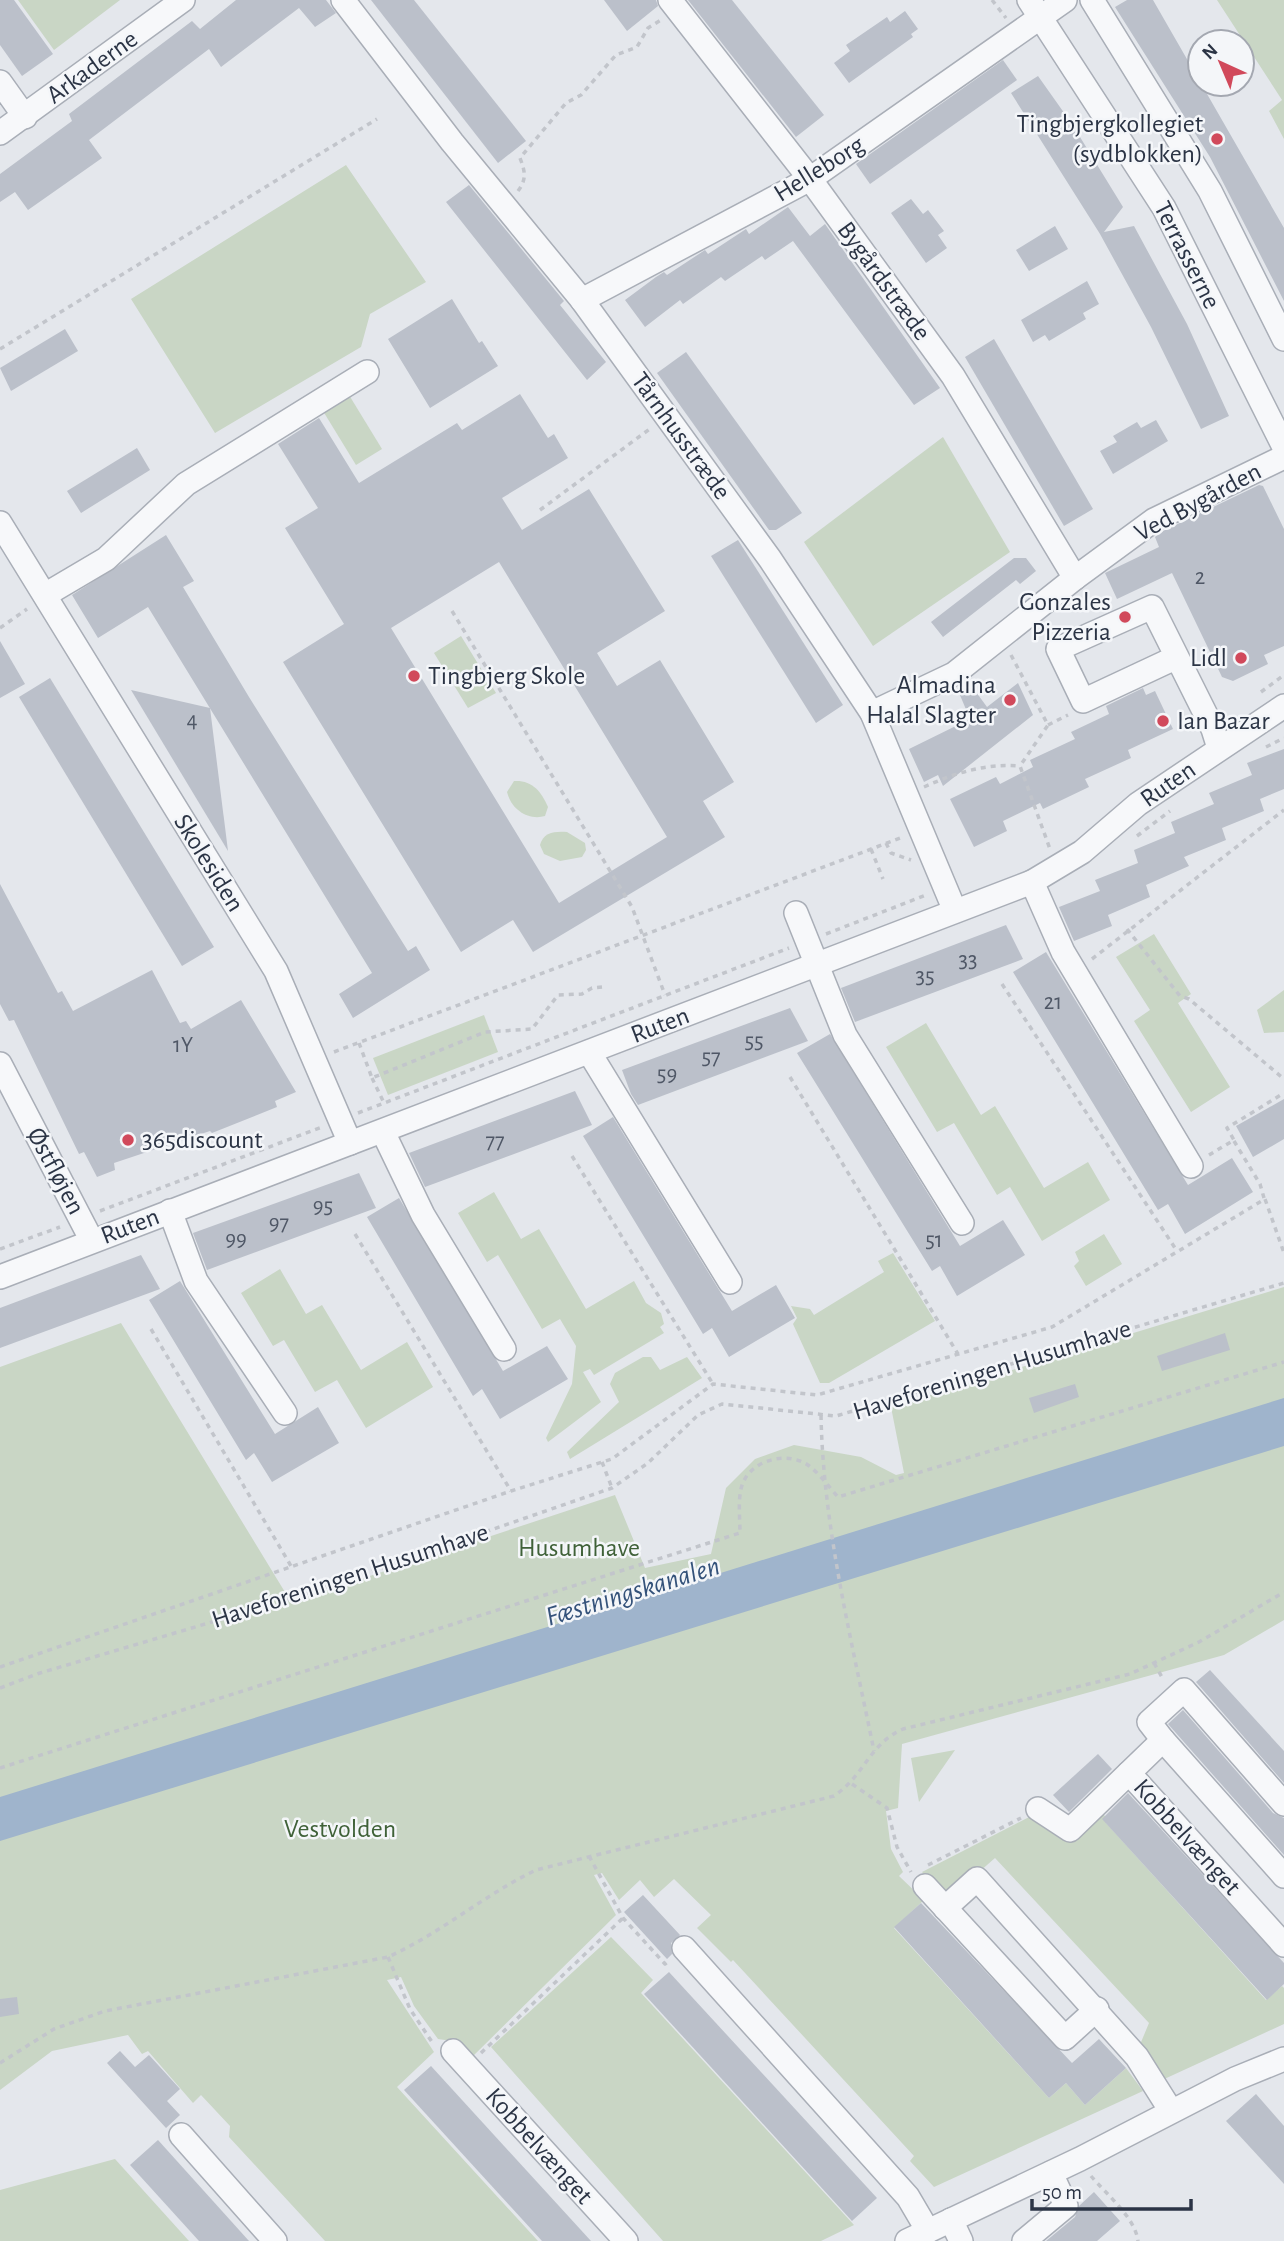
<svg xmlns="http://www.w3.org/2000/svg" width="1284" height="2241" font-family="'Alegreya Sans',sans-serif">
<rect width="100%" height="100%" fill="#e4e7ec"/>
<g fill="#c9d6c5">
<path d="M18 0H120L54 50Z"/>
<path d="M1217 0H1284V139L1269 111 1282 100Z"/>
<path d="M346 165 426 282 370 314 361 347 215 433 131 299Z"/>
<path d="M349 395 382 449 356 465 323 411Z"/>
<path d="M943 437 1010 552 873 646 804 542Z"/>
<path d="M461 636 496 693 468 708 434 653Z"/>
<path d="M514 781C532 780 541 791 548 807L545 816C528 821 511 809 507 792Z"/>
<path d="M567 832 585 843 586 850 582 857 560 861 544 854 540 845C543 832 556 831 567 832Z"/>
<path d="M1154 934 1191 994 1178 1003 1230 1087 1191 1112 1134 1021 1150 1010 1116 957Z"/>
<path d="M1284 990V1032L1264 1033 1257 1010Z"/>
<path d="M484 1015 498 1052 388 1095 373 1058Z"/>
<path d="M926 1023 981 1115 995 1106 1044 1188 1088 1162 1110 1200 1042 1241 1010 1187 997 1195 954 1123 937 1132 886 1047Z"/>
<path d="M494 1192 521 1239 539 1229 586 1309 634 1281 646 1303 661 1313 664 1324 660 1327 664 1333 594 1375 590 1369 583 1372 601 1402 548 1442 546 1438 572 1384 576 1346 560 1319 542 1329 498 1255 487 1262 458 1213Z"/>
<path d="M1104 1234 1122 1264 1086 1286 1074 1266 1079 1261 1075 1252Z"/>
<path d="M893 1253 935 1321 829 1383H820L793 1324 797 1318 791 1306 810 1309 814 1315 884 1272 878 1261Z"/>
<path d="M280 1269 306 1314 322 1305 361 1370 407 1342 433 1387 366 1428 337 1380 315 1392 284 1340 273 1346 241 1293Z"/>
<path d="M1284 1287V1620L1224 1655 902 1744 898 1808 886 1811 891 1849 903 1872 899 1876 924 1900 894 1928 1049 2098 1066 2083 1085 2105 1126 2068 1143 2091 934 2187 910 2161 914 2156 733 1960 731 1962 697 1928 711 1915 674 1879 654 1897 640 1880 619 1900 602 1873 594 1875 616 1915 468 2061 452 2041 438 2039 414 2006 401 1977 387 1980 434 2052 397 2087 538 2241H325L229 2137 230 2126 201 2095 193 2103 148 2051 142 2054 128 2035 52 2051 0 2090V1367L121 1323 291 1602 615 1495 645 1568 711 1554 726 1488 755 1459 794 1445 861 1457 896 1475 904 1473 891 1407Z"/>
<path d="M643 1357H651L660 1370 687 1357 702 1378 570 1459 567 1452 619 1402 610 1384 615 1373Z"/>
<path d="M955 1750 919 1802 911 1758Z"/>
<path d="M1037 1813 1044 1820 1102 1813 1109 1820 1106 1823 1266 2000 1282 1986 1284 1988V2024L1160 2081 1139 2047 1149 2023 995 1858 947 1900 922 1872Z"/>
<path d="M611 1937 653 1980 641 1993 854 2225 821 2241H663L491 2047Z"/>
<path d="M115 2159 189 2241H0V2190Z"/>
</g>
<path fill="#9fb4cc" d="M1284 1398V1446L0 1841V1797Z"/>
<g fill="#bbc0ca" fill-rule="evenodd">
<path d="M0 0H14L53 54 22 76 0 45Z"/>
<path d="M236 0H326L336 13 315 27 299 8 221 67 209 49 89 140 102 158 28 210 15 192 0 202V174L72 121 69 114 192 21 200 29Z"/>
<path d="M371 0H414L526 141 498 163Z"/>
<path d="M604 0H656L658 6 627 31Z"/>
<path d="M688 0H732L824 115 796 137Z"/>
<path d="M1127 0H1153L1284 228V301L1210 157 1115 7Z"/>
<path d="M905 11 918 29 911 34 913 37 849 83 834 63 850 51 846 45 887 17 890 22Z"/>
<path d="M1003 60 1017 80 870 184 856 164Z"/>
<path d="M1038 76 1072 124 1123 207 1104 232 1134 226 1187 324 1229 416 1201 429 1151 327 1100 234 1011 93Z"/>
<path d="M469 185 564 301 560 305 606 362 587 380 446 202Z"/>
<path d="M911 199 923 214 928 210 944 231 938 235 947 248 926 263 891 213Z"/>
<path d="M788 207 810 236 825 224 940 388 914 405 793 241 765 260 762 256 725 281 721 277 683 304 680 300 645 327 625 300 656 277 664 272 667 275 705 250 708 254 746 229 749 234Z"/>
<path d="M1055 226 1068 249 1029 271 1016 250Z"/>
<path d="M1087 281 1099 304 1083 313 1086 319 1049 341 1045 335 1033 342 1021 320Z"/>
<path d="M452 299 479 343 482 341 498 366 430 408 388 339Z"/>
<path d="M65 329 78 351 11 391 0 368Z"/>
<path d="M994 339 1093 509 1064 526 965 357Z"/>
<path d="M686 352 802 513 776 530H769L657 373Z"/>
<path d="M520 394 548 438 554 434 568 458 502 498 522 530 589 489 665 611 597 653 617 686 660 660 734 782 703 801 725 837 533 952 513 920 461 952 283 662 344 624 285 528 318 508 278 444 319 418 359 483 457 423 462 430ZM499 562 667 837 559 903 391 628Z"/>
<path d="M1156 420 1168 441 1113 474 1100 451 1117 442 1113 436 1137 422 1141 428Z"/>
<path d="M137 448 150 470 81 513 67 491Z"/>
<path d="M1259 485 1263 486 1284 529V646L1264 655 1268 664 1233 681 1222 677 1172 573 1117 599 1105 573 1159 547 1155 537 1161 532Z"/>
<path d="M166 535 194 581 183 587 249 697 408 951 416 946 430 970 353 1018 339 994 372 973 148 607 98 638 72 595Z"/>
<path d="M738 540 843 705 816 723 711 556Z"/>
<path d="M1014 558H1026L1036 571 1020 584 1016 580 943 637 931 622Z"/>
<path d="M0 641 25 684 0 698Z"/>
<path d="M50 678 214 947 182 966 19 697Z"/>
<path d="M968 681 987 707 1018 683 1033 715 943 786 938 775 924 782 909 749 970 719 957 688Z"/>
<path d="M1143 688 1146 695 1155 691 1173 729 1128 750 1131 758 1085 779 1089 787 1043 809 1040 803 1003 821 1007 831 974 847 950 799 996 777 1000 784 1033 767 1030 760 1075 739 1071 732 1109 714 1106 706Z"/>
<path d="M131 690 210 708 228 851Z"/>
<path d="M1284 749V789L1260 799 1264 811 1222 828 1226 840 1184 857 1189 866 1146 885 1150 897 1108 915 1112 926 1074 941 1059 907 1100 891 1095 880 1138 863 1134 850 1175 833 1171 822 1214 804 1209 793 1252 775 1247 763Z"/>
<path d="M0 884 58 993 62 991 73 1011 152 970 180 1023 186 1021 191 1029 241 1000 296 1092 275 1101 277 1107 212 1133 210 1131 114 1163 115 1170 97 1177 84 1152 79 1154 14 1020 9 1021 0 1004Z"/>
<path d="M1006 925 1023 959 855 1022 841 988Z"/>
<path d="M1046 952 1188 1185 1232 1158 1253 1192 1185 1234 1168 1204 1158 1210 1013 972Z"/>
<path d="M790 1008 808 1041 638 1105 631 1094 622 1070Z"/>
<path d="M830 1034 960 1246 1003 1220 1025 1255 957 1296 940 1266 932 1271 797 1053Z"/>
<path d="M575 1091 592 1125 425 1187 409 1153Z"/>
<path d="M1284 1099V1139L1253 1157 1236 1126Z"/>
<path d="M613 1117 732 1311 776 1285 795 1318 729 1357 712 1328 703 1334 583 1136Z"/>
<path d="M359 1173 376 1208 207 1270 193 1233Z"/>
<path d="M399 1198 503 1371 547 1346 568 1379 500 1419 482 1389 473 1396 367 1217Z"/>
<path d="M141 1255 160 1289 0 1348V1308Z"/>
<path d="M180 1281 275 1434 318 1407 339 1443 272 1482 254 1453 246 1460 149 1300Z"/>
<path d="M1225 1333 1230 1350 1162 1371 1157 1356Z"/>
<path d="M1075 1384 1079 1397 1034 1413 1029 1398Z"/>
<path d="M1210 1670 1284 1751V1783L1196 1682Z"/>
<path d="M1183 1710 1273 1813 1284 1818V1855L1168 1724Z"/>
<path d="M1098 1754 1112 1769 1069 1812 1053 1795Z"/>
<path d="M1128 1793 1284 1963V1984L1267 2000 1102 1819Z"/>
<path d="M643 1895 680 1935 671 1943 672 1954 667 1959 624 1912Z"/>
<path d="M921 1903 1072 2063 1099 2039 1126 2068 1085 2105 1066 2083 1049 2098 894 1927Z"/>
<path d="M669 1972 877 2198 852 2221 644 1994Z"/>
<path d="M17 1997 19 2014 0 2017V1999Z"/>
<path d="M120 2051 135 2067 149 2055 180 2089 167 2101 180 2115 166 2128 107 2063Z"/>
<path d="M431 2066 591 2241H542L404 2090Z"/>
<path d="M1256 2094 1284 2126V2184L1226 2121Z"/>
<path d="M158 2140 249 2241H199L130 2165Z"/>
<path d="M1094 2192 1120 2221 1097 2241H1046L1075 2217 1079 2206Z"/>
</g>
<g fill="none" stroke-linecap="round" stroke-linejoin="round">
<defs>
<g id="minor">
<path d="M343 0 452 142 582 300 770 559 872 713 955 911"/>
<path d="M670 0 810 179 953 376 1075 578"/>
<path d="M1029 0 1164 208 1284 447"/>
<path d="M1092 0 1210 191 1284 339"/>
<path d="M0 82 25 117"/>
<path d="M0 133 183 0"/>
<path d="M582 300 810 179 1065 0"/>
<path d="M0 523 276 971 350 1143"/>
<path d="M45 595 106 559 186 484 367 372"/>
<path d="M1177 657 1083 701 1058 649 1152 607 1213 729 1219 748"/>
<path d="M872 713 954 674 1075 578 1154 520 1284 457"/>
<path d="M1032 882 1063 952 1191 1166"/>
<path d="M796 913 845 1035 962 1223"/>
<path d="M589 1052 730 1282"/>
<path d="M0 1064 92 1241"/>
<path d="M383 1132 423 1215 504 1349"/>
<path d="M170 1211 196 1281 285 1413"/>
<path d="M0 1277 1032 882 1082 852 1138 804 1284 706"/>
<path d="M1163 1740 1149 1722 1184 1690 1284 1804"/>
<path d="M1129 1773 1284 1945"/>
<path d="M1038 1809 1070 1830 1163 1740 1284 1876"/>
<path d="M925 1886 1065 2038 1097 2009"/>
<path d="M945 1908 977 1879 1137 2057 1171 2111"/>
<path d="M684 1948 908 2197 928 2231"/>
<path d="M453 2051 626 2241"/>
<path d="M181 2135 275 2241"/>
<path d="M951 2220 961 2241"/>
<path d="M907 2241 1080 2159 1235 2079 1284 2059"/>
<path d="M1024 2241 1066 2206 1051 2173"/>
</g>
</defs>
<use href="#minor" stroke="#a9aeb7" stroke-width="26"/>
<g stroke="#c2c5cb" stroke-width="3.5" stroke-dasharray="5 5" stroke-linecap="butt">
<path d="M992 0 1006 18"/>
<path d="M518 191C527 179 525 171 520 158L566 103 581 95 616 55 637 47 648 28 661 20"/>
<path d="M0 349 377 119"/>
<path d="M540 510 651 428"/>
<path d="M452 611 632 907 665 995"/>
<path d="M0 628 27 609"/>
<path d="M1011 655 1048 725 1020 766 1050 849"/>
<path d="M1261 692 1284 675"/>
<path d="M1048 725 1068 715"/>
<path d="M1266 747 1284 738"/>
<path d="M924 787C955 773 986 763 1020 766"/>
<path d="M1137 836 1170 811"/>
<path d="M886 843 891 853 911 860"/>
<path d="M871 849 883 879"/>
<path d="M1127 929 1180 996 1189 999 1284 1079"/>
<path d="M826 934 926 895"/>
<path d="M1092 959 1284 810"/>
<path d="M1002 984 1177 1251"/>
<path d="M359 1043 372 1078 485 1032 532 1029 558 995 582 994 592 988 602 987"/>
<path d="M334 1052 903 837"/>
<path d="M790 1077 958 1354"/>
<path d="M372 1078 384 1103"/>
<path d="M358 1113 789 948"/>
<path d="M1234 1141 1260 1184 1264 1198"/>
<path d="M1209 1155 1234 1140 1227 1128 1284 1093"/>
<path d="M572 1156 713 1384"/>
<path d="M100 1211 322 1127"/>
<path d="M355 1234 511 1491"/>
<path d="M0 1249 60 1227"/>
<path d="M151 1329 291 1566"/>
<path d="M821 1415C823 1527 852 1642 874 1751"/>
<path d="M602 1462 612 1488"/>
<path d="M1154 1663 1163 1679"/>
<path d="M0 1667 511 1491 612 1459 713 1384 817 1395 1052 1327 1265 1199 1284 1253"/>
<path d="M0 1688 40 1673 303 1595 612 1488 648 1463 698 1415 722 1404 836 1416 1284 1283"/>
<path d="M0 1768 740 1533C740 1519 738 1502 741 1489 747 1461 785 1450 808 1465 819 1473 829 1487 838 1497L1284 1362"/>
<path d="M852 1784 887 1808 897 1847 911 1872"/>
<path d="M589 1856 623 1918 665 1964 669 1961"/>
<path d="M928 1865 1021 1818"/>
<path d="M388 1957 410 2009 434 2045"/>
<path d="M481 2053 623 1918"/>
<path d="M0 2063 54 2029 105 2011 388 1957C441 1933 484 1895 536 1870L834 1796C866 1774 868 1745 903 1729L1130 1674 1199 1642 1284 1592"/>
<path d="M1091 2176C1106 2194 1135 2217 1138 2241"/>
</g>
<use href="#minor" stroke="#f7f8fa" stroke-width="23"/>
</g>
<g fill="#d1495b" stroke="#f4f6f9" stroke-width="2.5">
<circle cx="1217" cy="139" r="7"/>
<circle cx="1125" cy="617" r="7"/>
<circle cx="1241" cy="658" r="7"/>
<circle cx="414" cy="676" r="7"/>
<circle cx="1010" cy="700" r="7"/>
<circle cx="1163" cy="721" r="7"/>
<circle cx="128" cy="1140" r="7"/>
</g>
<g text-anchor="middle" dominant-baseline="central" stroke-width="5" stroke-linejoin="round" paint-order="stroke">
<g font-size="23" fill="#4f5766">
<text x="1200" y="577">2</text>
<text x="192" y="720">4</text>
<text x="968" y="960">33</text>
<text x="925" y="976">35</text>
<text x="1053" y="1002">21</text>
<text x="754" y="1041">55</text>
<text x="183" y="1045">1Y</text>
<text x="711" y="1057">57</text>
<text x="667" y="1074">59</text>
<text x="495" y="1141">77</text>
<text x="323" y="1206">95</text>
<text x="279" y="1223">97</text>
<text x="236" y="1239">99</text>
<text x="934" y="1240">51</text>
</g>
<g font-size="26" fill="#2b3445" stroke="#f4f6f9">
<text transform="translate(92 67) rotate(-36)">Arkaderne</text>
<text transform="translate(819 169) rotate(-32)">Helleborg</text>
<text transform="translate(1187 255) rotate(63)">Terrasserne</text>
<text transform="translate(884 281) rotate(54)">Bygårdstræde</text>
<text transform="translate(681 436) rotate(54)">Tårnhusstræde</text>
<text transform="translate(1198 502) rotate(-28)">Ved Bygården</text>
<text transform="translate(1168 784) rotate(-35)">Ruten</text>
<text transform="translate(209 863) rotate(58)">Skolesiden</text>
<text transform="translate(660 1025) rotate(-21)">Ruten</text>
<text transform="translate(56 1171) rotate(62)">Østfløjen</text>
<text transform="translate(130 1226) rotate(-21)">Ruten</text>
<text transform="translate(992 1370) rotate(-17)">Haveforeningen Husumhave</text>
<text transform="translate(350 1576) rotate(-18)">Haveforeningen Husumhave</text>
<text transform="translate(1187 1837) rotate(48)">Kobbelvænget</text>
<text transform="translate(539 2146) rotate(48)">Kobbelvænget</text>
</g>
<g font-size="26" fill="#2b3445" stroke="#f4f6f9" text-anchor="end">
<text x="1203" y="124">Tingbjergkollegiet<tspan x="1203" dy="30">(sydblokken)</tspan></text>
<text x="1111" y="602">Gonzales<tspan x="1111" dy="30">Pizzeria</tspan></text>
<text x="1227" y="658">Lidl</text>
<text x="428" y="676" text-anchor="start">Tingbjerg Skole</text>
<text x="996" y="685">Almadina<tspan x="996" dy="30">Halal Slagter</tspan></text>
<text x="1177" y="721" text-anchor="start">Ian Bazar</text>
<text x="142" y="1140" text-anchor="start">365discount</text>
</g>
<g font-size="26" fill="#3f6138" stroke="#f4f6f9">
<text x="579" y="1548">Husumhave</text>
<text x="340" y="1829">Vestvolden</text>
</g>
<g font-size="28" font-style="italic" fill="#34527a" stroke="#f4f6f9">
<text transform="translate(633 1592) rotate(-17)">Fæstningskanalen</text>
</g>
</g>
<g transform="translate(1221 63) rotate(316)"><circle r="33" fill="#f4f6f9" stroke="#a4a8b1" stroke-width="2"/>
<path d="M0-5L12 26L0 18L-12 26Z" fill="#d1495b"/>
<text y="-10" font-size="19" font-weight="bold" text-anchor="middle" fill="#2b3445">N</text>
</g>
<path d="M1032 2199v10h159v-10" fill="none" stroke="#2b3445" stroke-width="3.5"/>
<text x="1042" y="2199" font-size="21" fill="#2b3445" stroke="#f4f6f9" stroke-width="5" paint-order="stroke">50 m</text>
</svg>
